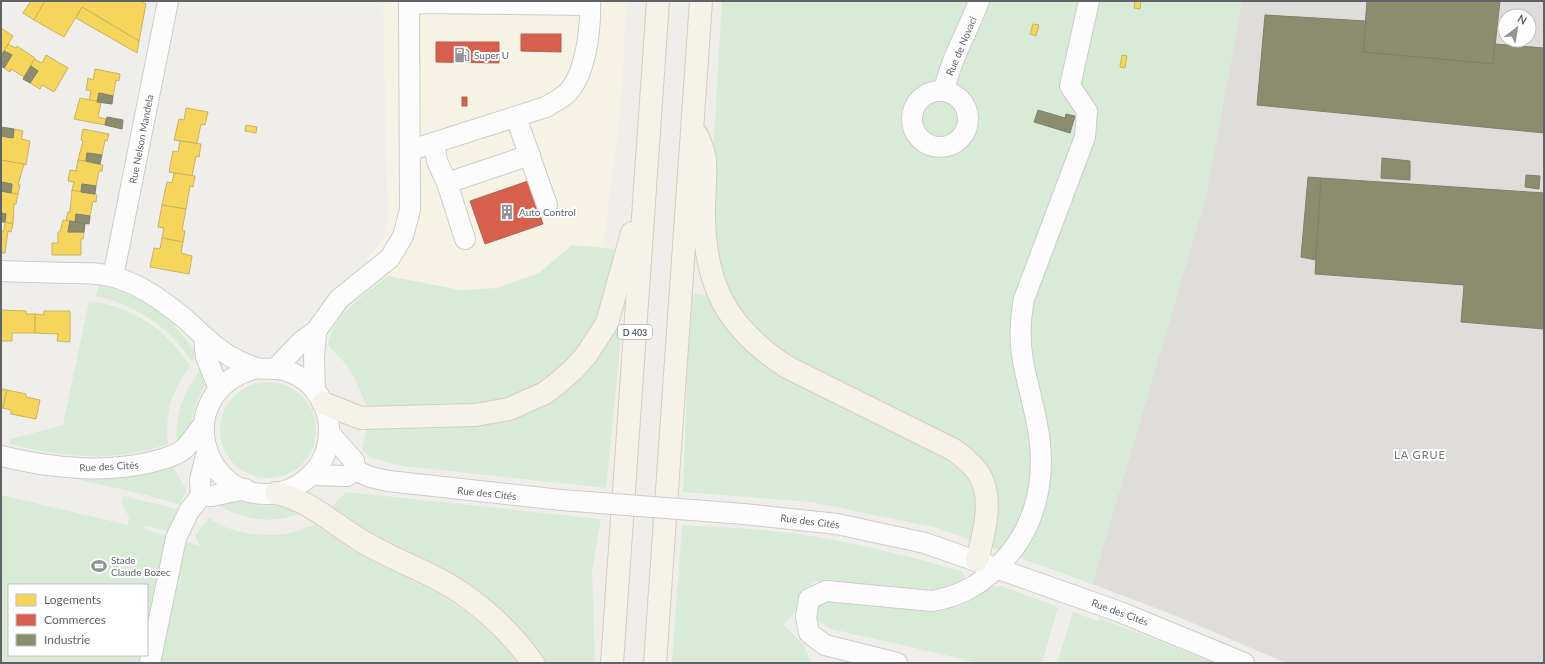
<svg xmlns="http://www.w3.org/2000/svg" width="1545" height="664" font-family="Lato,sans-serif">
<rect width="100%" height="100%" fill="#efeeea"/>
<path fill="#f7f3e4" d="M383 1H627L619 124 603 248 572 245 539 273 498 288 460 290 388 276 365 260 374 252 384 237 388 222Z"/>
<path fill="#dfddda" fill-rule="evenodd" d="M1242 1H1544V663H1286L1179 617 1092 584 1206 196ZM1505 16H1529V40H1505Z"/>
<g fill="#d8ebd6" fill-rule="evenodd">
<path d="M722 1H1242L1206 196 1092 584 934 527 811 502 683 492 690 299 695 294 707 296 723 282 710 206Z"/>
<path d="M572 245 614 249C612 272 606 305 595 325 581 351 548 385 520 395 479 408 417 408 373 408L366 406C360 389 354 374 343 361 338 355 332 351 328 345 333 313 365 295 388 276L460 290 498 288 539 273Z"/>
<path d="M99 285C141 293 175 319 197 355L192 362C171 328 136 305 96 296Z"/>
<path d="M89 301C133 307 166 329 190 366 171 392 165 412 168 444 116 463 62 457 9 444L11 439 63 425Z"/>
<path d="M616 324 622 328 606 488 403 466 372 458 362 450 366 431 370 427 557 396 578 381 593 363Z"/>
<path d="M202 367 205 385 197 401 188 433 179 442 177 440C174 412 186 389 202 367Z"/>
<circle cx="268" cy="430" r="48"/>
<path d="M172 465 186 489 180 505 150 496 59 475Z"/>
<path d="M346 492 601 519 592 571 595 663H545L520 629 494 604 460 581 386 545 330 508Z"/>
<path d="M1 495 128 525 129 517 122 504 123 496 177 509 169 531 145 526 144 529 200 546 195 536 209 518C231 534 264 538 291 533 299 531 307 527 315 525L354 551 439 594 472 616 502 643 517 663H1ZM9 585H147V655H9Z"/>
<path d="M236 500 261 506 284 505 301 513C273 525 243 520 218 505Z"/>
<path d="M682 525C729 528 776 529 822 538 869 546 915 558 961 571L965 576V582L934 593 814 581 805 590 797 610 784 625 805 647 811 663H672Z"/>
<path d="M1001 586 1058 607 1042 663H980L832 629 818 621C815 610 817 606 825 598L921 607H957L976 598 991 587Z"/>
<path d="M1073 612 1098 621 1100 618 1215 663H1057Z"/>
</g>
<g fill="#f6d55c" stroke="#c9b360">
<path d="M31 1H45L34 20 23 13Z"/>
<path d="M45 1H141L146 4 139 41 82 7 64 37 34 20Z"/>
<path d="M1135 1H1141L1140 9 1134 8Z"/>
<path d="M82 7 139 41 137 53 76 18Z"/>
<path d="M1033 24 1039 25 1036 36 1030 34Z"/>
<path d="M1 28 13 36 1 56Z"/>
<path d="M8 44 16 48 17 46 35 58 24 77 11 69 10 72 4 68 12 55 4 51Z"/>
<path d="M46 55 68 68 54 92 42 85 40 89 30 83 38 71 31 66 34 59 42 63Z"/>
<path d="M1122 55 1127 56 1125 68 1120 67Z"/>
<path d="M95 69 120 74 119 81 116 80 113 96 99 93 97 102 89 100 91 91 86 90 88 78 93 80Z"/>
<path d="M80 98 101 102 98 117 106 119 105 125 74 119Z"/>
<path d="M186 108 208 112 205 125 201 124 197 143 174 140 179 119 184 120Z"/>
<path d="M246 125 257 127 256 133 245 131Z"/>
<path d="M14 129 23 131 21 139 30 141 26 165 1 160V136L13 138Z"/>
<path d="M83 129 109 134 107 141 105 140 102 155 87 153 86 161 78 160 83 141 81 140Z"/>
<path d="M180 141 201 144 199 157 196 156 192 176 169 172 173 151 178 152Z"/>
<path d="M1 160 24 164 18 185H20L18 194 11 193 12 184 1 182Z"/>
<path d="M78 160 103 165 102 171H99L96 186 82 184 81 192 72 190 74 182 68 181 70 170 76 171Z"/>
<path d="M174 173 195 176 193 187 190 186 186 209 162 205 167 182 172 183Z"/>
<path d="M72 190 97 195 96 202 93 201 90 216 76 214 75 222 66 220 68 212H70Z"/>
<path d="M1 191 18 194 16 204H14L13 224 5 222 6 214 1 213Z"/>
<path d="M162 205 186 209 182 230 185 231 183 242 162 238 164 228 158 227Z"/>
<path d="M63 220 70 221 68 232H84L83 239H81V255H52V243H58V232H60Z"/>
<path d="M5 222 13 224 11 232 8 231 5 253H1V231H4Z"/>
<path d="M162 238 183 242 181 253 192 256 189 274 150 267 154 248 160 249Z"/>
<path d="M1 310 26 311V314H35V333H12V341H1Z"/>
<path d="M44 311H70V342L57 341 58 334 35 333V314L44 315Z"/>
<path d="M1 389 7 390 3 408H1Z"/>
<path d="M7 390 26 394V397L40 400 36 419 11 414V410L3 408Z"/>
</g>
<g fill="#d6604d" stroke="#b26155">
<path d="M521 34H561V52L521 51Z"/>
<path d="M436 42H499V63L436 62Z"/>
<rect x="462" y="97" width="5" height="9"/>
<path d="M528 181 543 224 485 244 470 201Z"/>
</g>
<g fill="#8c8c6e" stroke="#7e806c">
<path d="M1367 1H1500L1493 64 1363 52Z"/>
<path d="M1265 15 1366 21 1363 52 1493 64 1495 44 1544 48V133L1257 105Z"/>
<path d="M4 51 12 55 4 68 1 66V56Z"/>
<path d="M31 66 38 71 30 83 23 79Z"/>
<path d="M99 93 113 96 112 104 97 102Z"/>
<path d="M1038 110 1065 118 1066 114 1075 116 1070 133 1034 122Z"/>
<path d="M107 117 123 120 122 129 105 125Z"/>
<path d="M1 127 14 129 13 138 1 136Z"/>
<path d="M87 153 102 155 100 164 86 161Z"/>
<path d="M1382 158 1410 161V180L1381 178Z"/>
<path d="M1526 175 1540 176 1539 189 1525 187Z"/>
<path d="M1308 177 1321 178 1316 260 1301 257Z"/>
<path d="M1321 178 1544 193V329L1461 322 1464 285 1315 274Z"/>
<path d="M1 182 12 184 11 193 1 191Z"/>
<path d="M82 184 96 186 95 194 81 192Z"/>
<path d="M1 213 6 214 5 222H1Z"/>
<path d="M76 214 90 216 89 224 75 222Z"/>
<path d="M70 221 85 224 84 232H68Z"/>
</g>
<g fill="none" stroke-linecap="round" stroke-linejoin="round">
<defs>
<g id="minor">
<path d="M409 5 424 3 590 5"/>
<path d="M944 91C950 60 968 31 979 1"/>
<circle cx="940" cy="119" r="28"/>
<path d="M516 117 547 205"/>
<path d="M434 143 437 161 447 183 465 239"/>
<path d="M411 150 546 107C552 103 559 100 565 95 586 77 591 28 590 1"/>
<path d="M447 183 530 155"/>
<path d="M1 271C22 272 42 272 63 273 79 273 97 272 114 277 140 284 163 301 184 318 199 331 211 345 228 355 236 360 247 365 256 368 266 370 276 367 287 371 321 382 337 420 325 454 317 474 298 489 277 493 202 506 168 391 257 368"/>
<path d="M113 277 168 1"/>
<path d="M204 338 206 357 219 389"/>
<path d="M276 368 302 341 316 331 339 299 390 258 403 236 410 210 409 1"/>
<path d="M315 390 314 358 316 331"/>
<path d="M330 434 354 461 355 470"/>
<path d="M1 456C50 468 102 474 152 462 162 459 174 457 183 450 191 443 197 432 204 424"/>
<path d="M355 470 370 477 388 481 561 500"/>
<path d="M311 475 347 476 355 470"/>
<path d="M201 496H212L245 489"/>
<path d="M744 514 837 524 925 543 1120 612 1244 663"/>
<path d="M150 663 176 538 189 511 201 496 200 480 207 452"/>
<path d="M897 663 825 645 809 633 806 617 809 599 826 591 932 601C962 596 984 583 1004 560 1038 524 1047 473 1037 424 1028 376 1014 351 1024 299L1085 137 1087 111 1070 86 1089 1"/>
</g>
<g id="major">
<path d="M697 135C700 143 705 152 705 161 706 178 704 195 704 212 704 285 727 328 787 367L954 450C962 456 970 462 977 471 995 495 984 534 977 560"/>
<path d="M323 403 361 418 475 415 509 409 545 393 558 383 574 369 587 354 607 323 632 233"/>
<path d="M276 493C309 500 332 523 360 540 394 561 434 573 467 597 492 615 515 638 533 663"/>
<path d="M612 663 658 1"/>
<path d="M655 663 701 1"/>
</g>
</defs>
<use href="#minor" stroke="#cbcccc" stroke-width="22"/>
<use href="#major" stroke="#d7ceb8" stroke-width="24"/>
<use href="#minor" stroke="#fdfcfc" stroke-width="20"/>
<use href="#major" stroke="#f4f2e9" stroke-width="22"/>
<defs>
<path id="minor-bridge" d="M561 500 744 514"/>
</defs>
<use href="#minor-bridge" stroke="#cbcccc" stroke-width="22" stroke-linecap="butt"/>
<use href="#minor-bridge" stroke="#fdfcfc" stroke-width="20"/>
</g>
<defs>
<symbol id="fuel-bare" viewBox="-9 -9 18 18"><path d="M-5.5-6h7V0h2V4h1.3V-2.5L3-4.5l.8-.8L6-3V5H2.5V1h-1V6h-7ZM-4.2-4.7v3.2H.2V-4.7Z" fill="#919496" stroke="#fff" stroke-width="2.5" paint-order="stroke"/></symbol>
<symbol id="building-bare" viewBox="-9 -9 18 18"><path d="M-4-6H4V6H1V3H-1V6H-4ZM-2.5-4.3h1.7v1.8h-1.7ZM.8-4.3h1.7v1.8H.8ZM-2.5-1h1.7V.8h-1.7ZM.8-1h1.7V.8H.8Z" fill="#919496" stroke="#fff" stroke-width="2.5" paint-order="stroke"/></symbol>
<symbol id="stadium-bare" viewBox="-9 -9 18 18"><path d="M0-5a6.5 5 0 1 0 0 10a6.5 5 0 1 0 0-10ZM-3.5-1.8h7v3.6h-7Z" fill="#919496" stroke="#fff" stroke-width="2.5" paint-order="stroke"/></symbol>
</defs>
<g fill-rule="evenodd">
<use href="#fuel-bare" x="451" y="44" width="22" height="22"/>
<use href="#building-bare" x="496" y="201" width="22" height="22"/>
<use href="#stadium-bare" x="88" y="555" width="22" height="22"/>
</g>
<g text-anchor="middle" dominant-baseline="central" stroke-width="4" stroke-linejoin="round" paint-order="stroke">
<rect fill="#fff" stroke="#8f9295" stroke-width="1" x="618" y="325" width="34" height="14" rx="3"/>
<g font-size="9" font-weight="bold" fill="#5f6368">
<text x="635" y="332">D 403</text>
</g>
<g font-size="10" fill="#5f6368" stroke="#fff">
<text transform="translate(961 46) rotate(-67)">Rue de Novaci</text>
<text transform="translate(141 139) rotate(-79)">Rue Nelson Mandela</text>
<text transform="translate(109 466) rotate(-3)">Rue des Cités</text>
<text transform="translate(487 493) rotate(6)">Rue des Cités</text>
<text transform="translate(810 521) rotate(7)">Rue des Cités</text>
<text transform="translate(1120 612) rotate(20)">Rue des Cités</text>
</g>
<g font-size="10" fill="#5f6368" stroke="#fff" text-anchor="start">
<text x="474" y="55">Super U</text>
<text x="519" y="212">Auto Control</text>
<text x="111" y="560">Stade<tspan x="111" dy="12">Claude Bozec</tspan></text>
</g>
<g font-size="11" letter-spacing="1" fill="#70757a" stroke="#fff">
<text x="1420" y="454">LA GRUE</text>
</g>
</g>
<rect width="1545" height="664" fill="none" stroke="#5f6368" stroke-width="4"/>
<rect x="8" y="584" width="140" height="72" fill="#ffffff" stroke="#bfc1c3"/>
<rect x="16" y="594" width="20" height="12" fill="#f6d55c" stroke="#bfc1c3"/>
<text x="44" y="604" font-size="12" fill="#5f6368">Logements</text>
<rect x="16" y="614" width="20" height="12" fill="#d6604d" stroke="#bfc1c3"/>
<text x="44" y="624" font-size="12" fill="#5f6368">Commerces</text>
<rect x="16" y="634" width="20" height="12" fill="#8c8c6e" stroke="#bfc1c3"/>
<text x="44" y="644" font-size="12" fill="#5f6368">Industrie</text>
<g transform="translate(1517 28) rotate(31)"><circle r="19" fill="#ffffff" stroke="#bfc1c3"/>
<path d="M0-3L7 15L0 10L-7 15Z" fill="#919496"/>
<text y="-6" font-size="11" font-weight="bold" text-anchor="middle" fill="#5f6368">N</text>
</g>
</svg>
